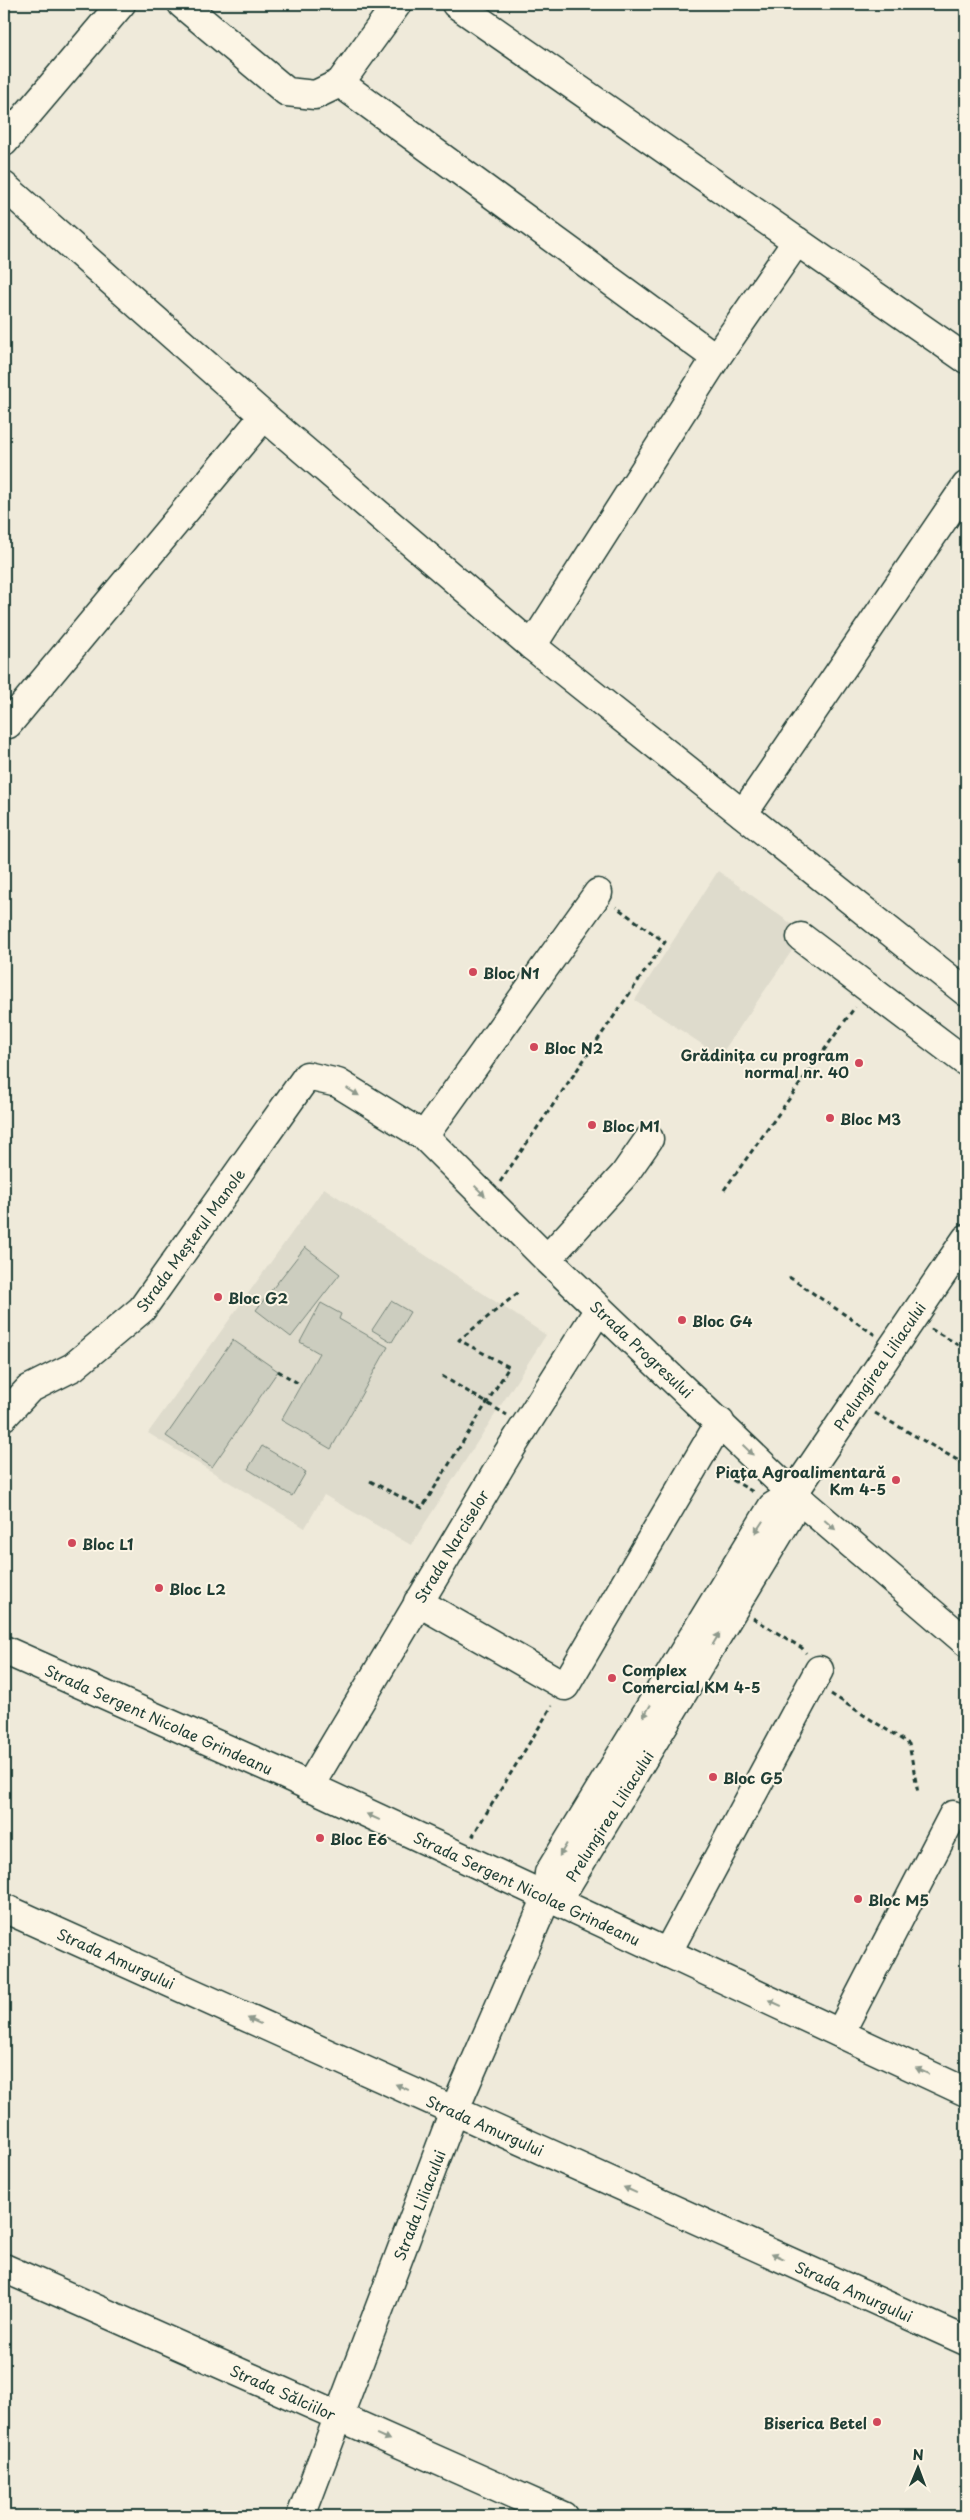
<svg xmlns="http://www.w3.org/2000/svg" width="970" height="2520" font-family="'Playpen Sans',sans-serif">
<rect width="100%" height="100%" fill="#efeada"/>
<filter id="ink" filterUnits="userSpaceOnUse"><feTurbulence type="fractalNoise" baseFrequency=".02" numOctaves="2"/><feDisplacementMap in="SourceGraphic" scale="10" xChannelSelector="R" yChannelSelector="G"/><feConvolveMatrix kernelMatrix="1 2 1 2 8 2 1 2 1" color-interpolation-filters="sRGB"/></filter>
<g filter="url(#ink)">
<g fill="#dedbcc">
<path d="M718 871 804 933 720 1056 635 1000Z"/>
<path d="M324 1188 546 1335 411 1545 324 1495 305 1528 148 1433Z"/>
</g>
<g fill="#cccdbf" stroke="#76857a">
<path d="M305 1247 340 1274 291 1337 256 1310Z"/>
<path d="M391 1301 410 1312 392 1342 372 1330Z"/>
<path d="M321 1303 341 1314 339 1319 388 1347 331 1449 281 1420 319 1353 300 1342Z"/>
<path d="M233 1340 278 1371 212 1467 166 1436Z"/>
<path d="M262 1446 306 1472 292 1496 248 1469Z"/>
</g>
<g fill="none" stroke-linecap="round" stroke-linejoin="round">
<defs>
<g id="minor">
<path d="M182 4 287 92 315 95 340 83"/>
<path d="M397 4 340 83 716 358"/>
<path d="M456 4 966 359"/>
<path d="M4 142 121 4"/>
<path d="M4 186 264 416 532 646 966 992"/>
<path d="M532 646 716 358 797 241"/>
<path d="M4 724H8L264 416"/>
<path d="M743 814 966 486"/>
<path d="M801 937 966 1062"/>
<path d="M424 1136 598 893"/>
<path d="M547 1259 624 1175 649 1139"/>
<path d="M4 1416 29 1389 73 1367 142 1309 307 1076 338 1083 424 1136 547 1259 793 1494 966 1642"/>
<path d="M418 1602 565 1686 720 1422"/>
<path d="M4 1650 279 1772 966 2092"/>
<path d="M309 1787 508 1453 599 1309"/>
<path d="M547 1897 567 1885 789 1517 793 1494"/>
<path d="M4 1908 966 2341"/>
<path d="M667 1953 819 1670"/>
<path d="M840 2033 953 1815"/>
<path d="M4 2268 563 2516"/>
<path d="M301 2516 454 2111 547 1897 549 1873 772 1507 793 1494 966 1239"/>
</g>
</defs>
<use href="#minor" stroke="#1f3d34" stroke-width="31"/>
<g stroke="#1f3d34" stroke-width="3" stroke-dasharray="5 4" stroke-linecap="butt">
<path d="M500 1182 665 942 616 907"/>
<path d="M724 1190 855 1007"/>
<path d="M789 1277 875 1335"/>
<path d="M931 1329 966 1349"/>
<path d="M278 1371 301 1385"/>
<path d="M442 1376 507 1415"/>
<path d="M875 1413 966 1465"/>
<path d="M717 1471 755 1493"/>
<path d="M370 1481 422 1508 509 1367 459 1340 519 1292"/>
<path d="M753 1618 802 1648 806 1653"/>
<path d="M831 1694 909 1744 918 1793"/>
<path d="M475 1836 473 1835 552 1706"/>
</g>
<use href="#minor" stroke="#fcf5e5" stroke-width="28"/>
</g>
<defs><path id="oneway-solid" d="M-6-.8H1V-3.2L6.5 0L1 3.2V.8H-6Z" transform="scale(1.25)"/></defs>
<g fill="#8e998c">
<use href="#oneway-solid" transform="translate(353 1092) rotate(32)"/>
<use href="#oneway-solid" transform="translate(480 1191) rotate(44)"/>
<use href="#oneway-solid" transform="translate(748 1450) rotate(44)"/>
<use href="#oneway-solid" transform="translate(830 1525) rotate(41)"/>
<use href="#oneway-solid" transform="translate(759 1527) rotate(123)"/>
<use href="#oneway-solid" transform="translate(716 1639) rotate(-59)"/>
<use href="#oneway-solid" transform="translate(647 1711) rotate(121)"/>
<use href="#oneway-solid" transform="translate(373 1817) rotate(-155)"/>
<use href="#oneway-solid" transform="translate(563 1850) rotate(121)"/>
<use href="#oneway-solid" transform="translate(775 2003) rotate(-155)"/>
<use href="#oneway-solid" transform="translate(254 2021) rotate(-156)"/>
<use href="#oneway-solid" transform="translate(922 2071) rotate(-155)"/>
<use href="#oneway-solid" transform="translate(402 2087) rotate(-156)"/>
<use href="#oneway-solid" transform="translate(630 2190) rotate(-156)"/>
<use href="#oneway-solid" transform="translate(778 2256) rotate(-156)"/>
<use href="#oneway-solid" transform="translate(383 2437) rotate(24)"/>
</g>
</g>
<g fill="#d1495b" stroke="#fcf5e5" stroke-width="2">
<circle cx="473" cy="972" r="5"/>
<circle cx="534" cy="1047" r="5"/>
<circle cx="859" cy="1063" r="5"/>
<circle cx="830" cy="1118" r="5"/>
<circle cx="592" cy="1125" r="5"/>
<circle cx="218" cy="1297" r="5"/>
<circle cx="682" cy="1320" r="5"/>
<circle cx="896" cy="1480" r="5"/>
<circle cx="72" cy="1543" r="5"/>
<circle cx="159" cy="1588" r="5"/>
<circle cx="612" cy="1678" r="5"/>
<circle cx="713" cy="1777" r="5"/>
<circle cx="320" cy="1838" r="5"/>
<circle cx="858" cy="1899" r="5"/>
<circle cx="877" cy="2422" r="5"/>
</g>
<g text-anchor="middle" dominant-baseline="central" stroke-width="4" stroke-linejoin="round" paint-order="stroke">
<g font-size="15" font-weight="bold" fill="#1f3d34" stroke="#fcf5e5" text-anchor="start">
<text x="483" y="972">Bloc N1</text>
<text x="544" y="1047">Bloc N2</text>
<text x="849" y="1054" text-anchor="end">Grădinița cu program<tspan x="849" dy="17">normal nr. 40</tspan></text>
<text x="840" y="1118">Bloc M3</text>
<text x="602" y="1125">Bloc M1</text>
<text x="228" y="1297">Bloc G2</text>
<text x="692" y="1320">Bloc G4</text>
<text x="886" y="1471" text-anchor="end">Piața Agroalimentară<tspan x="886" dy="17">Km 4-5</tspan></text>
<text x="82" y="1543">Bloc L1</text>
<text x="169" y="1588">Bloc L2</text>
<text x="622" y="1669">Complex<tspan x="622" dy="17">Comercial KM 4-5</tspan></text>
<text x="723" y="1777">Bloc G5</text>
<text x="330" y="1838">Bloc E6</text>
<text x="868" y="1899">Bloc M5</text>
<text x="867" y="2422" text-anchor="end">Biserica Betel</text>
</g>
<g font-size="15" fill="#1f3d34" stroke="#fcf5e5">
<text transform="translate(190 1240) rotate(-54)">Strada Meșterul Manole</text>
<text transform="translate(642 1349) rotate(43)">Strada Progresului</text>
<text transform="translate(879 1366) rotate(-56)">Prelungirea Liliacului</text>
<text transform="translate(451 1546) rotate(-59)">Strada Narciselor</text>
<text transform="translate(159 1719) rotate(24)">Strada Sergent Nicolae Grindeanu</text>
<text transform="translate(609 1816) rotate(-58)">Prelungirea Liliacului</text>
<text transform="translate(527 1888) rotate(25)">Strada Sergent Nicolae Grindeanu</text>
<text transform="translate(116 1958) rotate(24)">Strada Amurgului</text>
<text transform="translate(485 2125) rotate(24)">Strada Amurgului</text>
<text transform="translate(419 2205) rotate(-69)">Strada Liliacului</text>
<text transform="translate(854 2291) rotate(24)">Strada Amurgului</text>
<text transform="translate(283 2392) rotate(24)">Strada Sălciilor</text>
</g>
</g>
<rect width="970" height="2520" fill="none" stroke="#fcf5e5" stroke-width="20"/>
<rect x="10" y="10" width="950" height="2500" fill="none" stroke="#1f3d34" stroke-width="2" filter="url(#ink)"/>
<g transform="translate(918 2468) rotate(1)" stroke="#fcf5e5" stroke-width="4" paint-order="stroke">
<path d="M0-4L9 19L0 12L-9 19Z" fill="#1f3d34"/>
<text y="-8" font-size="14" font-weight="bold" text-anchor="middle" fill="#1f3d34">N</text>
</g>
</svg>
